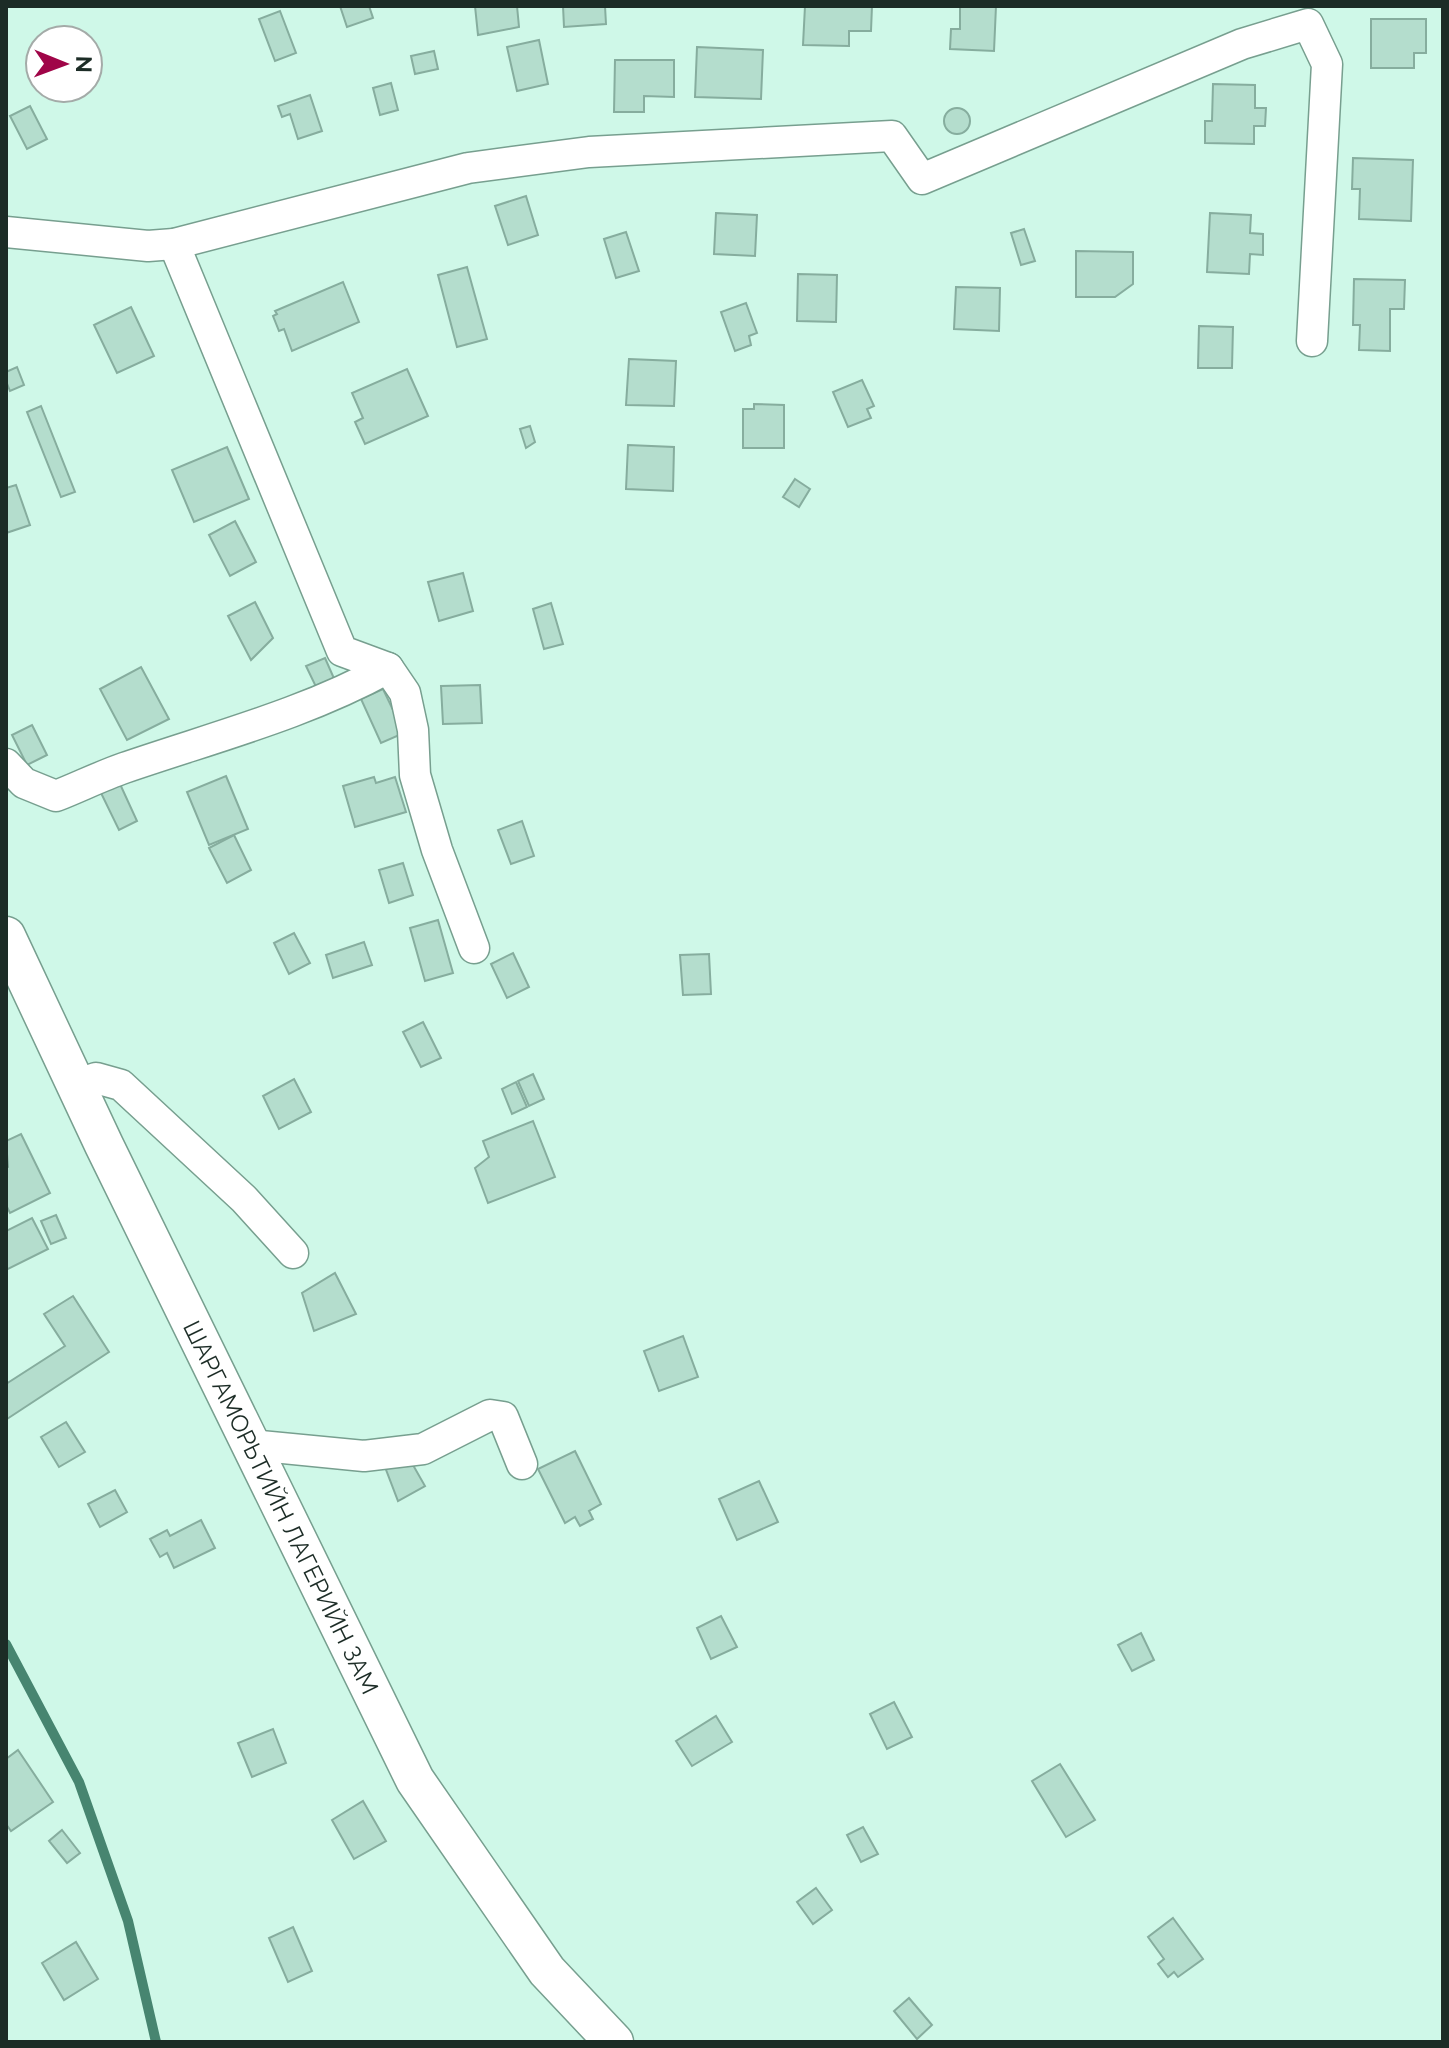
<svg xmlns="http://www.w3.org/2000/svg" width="1449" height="2048" font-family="Raleway,sans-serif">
<rect width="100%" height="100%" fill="#cff8e8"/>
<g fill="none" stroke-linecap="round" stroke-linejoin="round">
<path stroke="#478570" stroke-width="10" d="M6 1644 79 1782 128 1921 156 2042"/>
</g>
<g fill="#b4ddcd" stroke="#86ad9e" stroke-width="2">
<path d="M340 6H369L373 18 347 27Z"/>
<path d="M475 6H517L519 27 478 35Z"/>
<path d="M563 6H605L606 24 564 27Z"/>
<path d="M805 6H872L871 31H849V46L803 45Z"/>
<path d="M960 6H996L994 51 950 49 951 29H960Z"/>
<path d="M280 11 296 53 275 61 259 19Z"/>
<path d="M1371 19H1426V53H1414V68H1371Z"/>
<path d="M539 40 548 84 517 91 507 47Z"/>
<path d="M697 47 763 50 761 99 695 97Z"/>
<path d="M434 51 438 69 415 74 411 56Z"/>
<path d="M615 60H674V97L644 96V112H614Z"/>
<path d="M391 83 398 110 380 115 373 88Z"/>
<path d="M1213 84 1255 85V108H1266L1265 126H1254V144L1205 143V121H1212Z"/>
<path d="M310 95 322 131 298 139 290 114 282 117 278 106Z"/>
<path d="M30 106 47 139 27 149 10 116Z"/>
<circle cx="957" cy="121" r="13"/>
<path d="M1353 158 1413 160 1411 221 1359 219 1360 189H1352Z"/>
<path d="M526 196 538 235 508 245 495 206Z"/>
<path d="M716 213 757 215 755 256 714 254Z"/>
<path d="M1210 213 1251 215 1250 233 1263 234V255L1250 254 1249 274 1207 272Z"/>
<path d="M1024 229 1035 261 1021 265 1011 233Z"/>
<path d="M626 232 639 271 616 278 604 239Z"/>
<path d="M1076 251 1133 252V284L1115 297H1076Z"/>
<path d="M467 267 487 339 457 347 438 275Z"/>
<path d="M798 274 837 275 836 322 797 321Z"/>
<path d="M1354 279 1405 280 1404 309H1390V351L1359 350 1360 325H1353Z"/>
<path d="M343 282 359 322 292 351 284 329 279 331 273 316 277 314 275 311Z"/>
<path d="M956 287 1000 288 999 331 954 329Z"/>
<path d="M746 303 757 333 749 336 751 345 735 351 721 312Z"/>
<path d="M131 307 154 356 117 373 94 325Z"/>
<path d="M1199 326 1233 327 1232 368H1198Z"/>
<path d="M629 359 676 361 674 406 626 405Z"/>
<path d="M17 367 24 385 10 391 6 381V372Z"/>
<path d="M407 369 428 416 365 444 355 422 363 418 352 393Z"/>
<path d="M862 380 874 406 867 409 871 418 848 427 833 392Z"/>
<path d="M754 404 784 405V448H743V409H754Z"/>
<path d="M41 406 75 492 61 497 27 412Z"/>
<path d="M530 426 535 442 526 448 520 429Z"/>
<path d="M628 445 674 447 673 491 626 489Z"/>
<path d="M227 447 249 499 194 522 172 470Z"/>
<path d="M795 479 810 489 799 507 783 497Z"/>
<path d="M16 485 30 525 6 533V488Z"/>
<path d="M235 521 256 562 230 576 209 535Z"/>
<path d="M463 573 473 611 439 621 428 582Z"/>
<path d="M255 602 273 638 251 660 228 616Z"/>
<path d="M551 603 563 644 544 649 533 609Z"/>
<path d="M325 658 336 683 318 691 306 666Z"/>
<path d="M141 667 169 719 127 740 100 689Z"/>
<path d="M480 685 482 723 443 724 441 686Z"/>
<path d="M383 689 404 733 381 743 361 699Z"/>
<path d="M32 725 47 755 27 765 12 735Z"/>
<path d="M226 776 248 829 209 845 187 792Z"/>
<path d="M374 777 376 783 395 777 406 812 355 827 343 786Z"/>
<path d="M120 784 137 821 119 830 101 793Z"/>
<path d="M522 821 534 856 511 864 498 830Z"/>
<path d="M234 835 251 870 227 883 209 848Z"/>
<path d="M403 863 413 895 389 903 379 870Z"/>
<path d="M438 920 453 973 425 981 410 928Z"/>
<path d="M294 933 310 963 289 974 274 943Z"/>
<path d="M364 942 372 965 333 978 326 955Z"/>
<path d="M513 953 529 987 507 998 491 964Z"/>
<path d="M709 954 711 994 683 995 680 955Z"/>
<path d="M423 1022 441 1058 421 1067 403 1032Z"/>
<path d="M533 1074 544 1099 529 1106 518 1081Z"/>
<path d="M294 1079 311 1112 279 1129 263 1096Z"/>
<path d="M516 1082 527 1107 512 1114 502 1089Z"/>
<path d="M533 1121 555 1177 488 1203 475 1168 489 1157 483 1141Z"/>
<path d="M21 1134 50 1193 10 1213 6 1205V1168L8 1167 6 1141Z"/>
<path d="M56 1215 66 1238 51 1244 41 1221Z"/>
<path d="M32 1218 48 1249 6 1270V1231Z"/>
<path d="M335 1273 356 1314 314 1331 302 1293Z"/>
<path d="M73 1296 109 1352 7 1419 6 1384 65 1346 44 1314Z"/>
<path d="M683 1336 698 1377 659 1391 644 1351Z"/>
<path d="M66 1422 85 1452 59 1467 41 1437Z"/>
<path d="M575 1451 601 1504 589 1511 593 1519 580 1526 575 1517 565 1523 538 1469Z"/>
<path d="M409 1458 425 1486 398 1501 385 1467Z"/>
<path d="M759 1481 778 1522 737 1540 719 1499Z"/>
<path d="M115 1490 127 1512 100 1527 88 1504Z"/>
<path d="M201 1520 215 1548 174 1568 167 1553 160 1557 150 1539 167 1530 170 1536Z"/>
<path d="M721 1616 737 1647 711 1659 697 1628Z"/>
<path d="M1141 1633 1154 1660 1132 1671 1118 1645Z"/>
<path d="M894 1702 912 1737 887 1749 870 1714Z"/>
<path d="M716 1716 732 1742 692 1766 676 1741Z"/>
<path d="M273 1729 286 1763 252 1777 238 1743Z"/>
<path d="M18 1750 53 1802 11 1831 6 1824V1759Z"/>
<path d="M1060 1764 1095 1820 1066 1837 1032 1781Z"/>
<path d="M363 1801 386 1841 354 1859 332 1820Z"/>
<path d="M863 1827 878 1854 861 1862 847 1835Z"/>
<path d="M62 1830 80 1853 67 1863 49 1841Z"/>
<path d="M816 1888 832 1910 813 1924 797 1902Z"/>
<path d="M1173 1918 1203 1959 1178 1977 1174 1972 1168 1977 1158 1964 1164 1959 1148 1937Z"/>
<path d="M293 1927 312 1971 288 1982 269 1938Z"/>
<path d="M76 1942 98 1979 64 2000 42 1963Z"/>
<path d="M909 1998 932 2025 917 2039 894 2011Z"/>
</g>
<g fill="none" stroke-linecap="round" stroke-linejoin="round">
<defs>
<g id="minor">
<path d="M6 232 148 246 174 244 468 168 589 152 892 136 922 179 1242 44 1308 24 1327 64 1312 341"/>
<path d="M174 244 342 651 388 668"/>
<path d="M6 764 24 783 56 796C79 787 101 776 124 768 214 737 305 714 388 668L405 693 413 730 415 775 437 850 474 948"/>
<path d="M76 1085 96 1078 121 1085 244 1199 293 1253"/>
<path d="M251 1445 364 1456 423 1449 490 1415 503 1417 522 1464"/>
</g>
<g id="tertiary">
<path id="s1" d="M6 936 104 1145 415 1780 547 1971 614 2042"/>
</g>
</defs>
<use href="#minor" stroke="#779f8f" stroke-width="33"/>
<use href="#tertiary" stroke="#779f8f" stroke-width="41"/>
<use href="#minor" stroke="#fff" stroke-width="30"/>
<use href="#tertiary" stroke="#fff" stroke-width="38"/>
</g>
<g text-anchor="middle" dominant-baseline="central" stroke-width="8" stroke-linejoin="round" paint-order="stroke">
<g font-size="24" fill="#1c2c26" stroke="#fff">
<text stroke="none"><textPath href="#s1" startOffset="634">ШАРГАМОРЬТИЙН ЛАГЕРИЙН ЗАМ</textPath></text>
</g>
</g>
<rect width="1449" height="2048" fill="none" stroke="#1c2c26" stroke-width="16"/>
<g transform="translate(64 64) rotate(91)"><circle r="38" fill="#ffffff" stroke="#a4aba8" stroke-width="2"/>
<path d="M0-6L14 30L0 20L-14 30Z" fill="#a00548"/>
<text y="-12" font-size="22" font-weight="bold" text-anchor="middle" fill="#1c2c26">N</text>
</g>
</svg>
